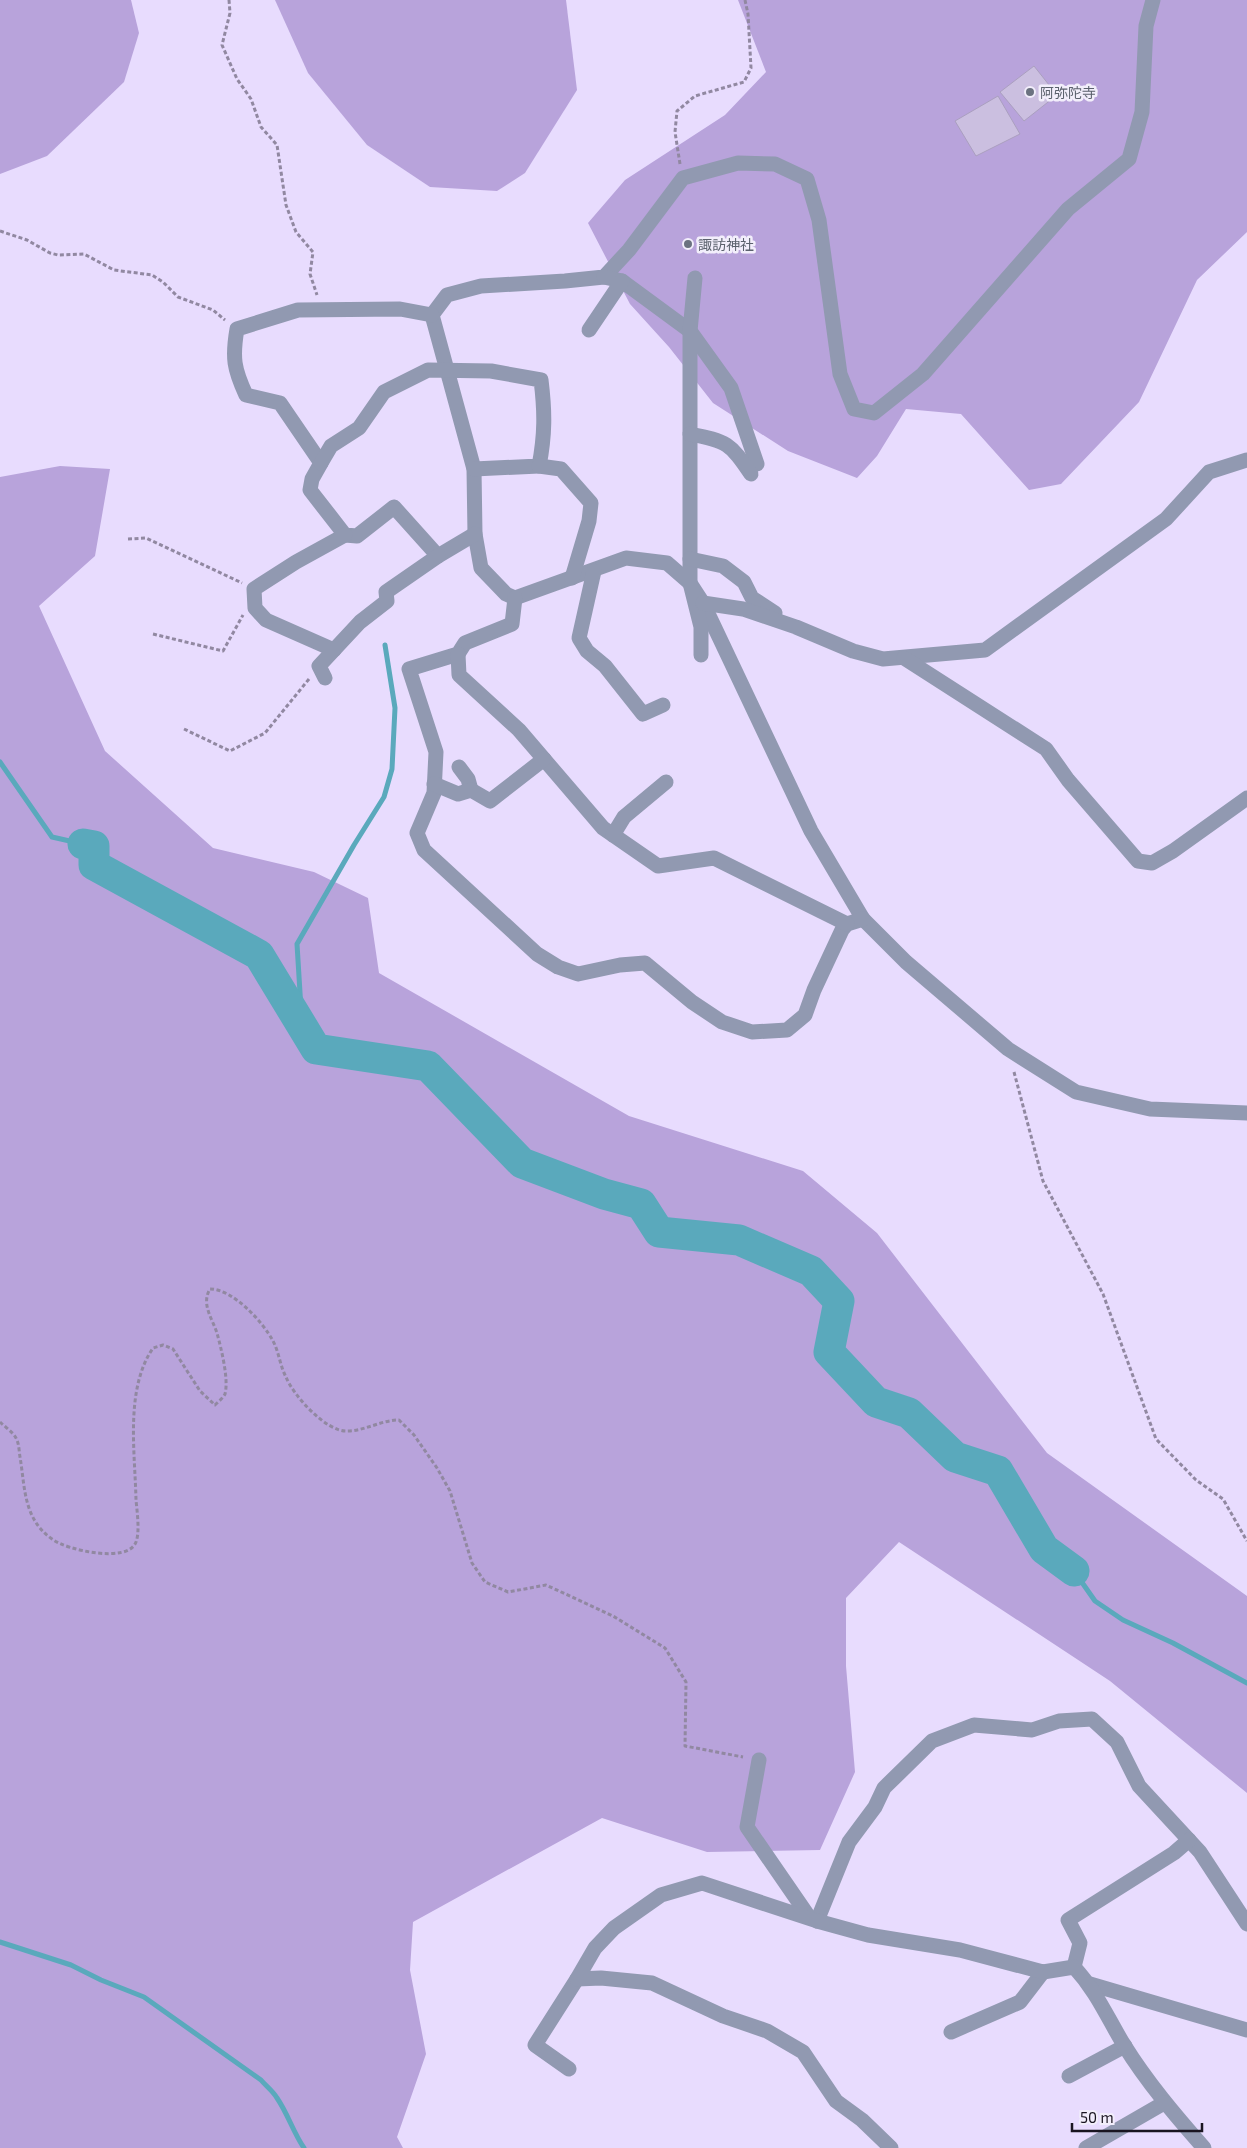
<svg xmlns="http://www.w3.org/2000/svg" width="1247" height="2148" font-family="'Exo 2','Noto Sans JP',sans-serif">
<rect width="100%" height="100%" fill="#e8dcfe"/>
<g fill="#b8a3db">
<path d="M0 0H131L139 33 124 82 47 156 0 174Z"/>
<path d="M275 0H566L577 90 525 173 497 191 430 187 367 145 308 73Z"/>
<path d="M738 0H1247V232L1197 280 1139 402 1061 484 1029 490 961 414 906 409 877 456 857 478 788 451 713 403 669 347 630 304 588 223 625 180 725 115 766 72Z"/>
<path d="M60 466 110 469 95 556 39 606 105 751 213 848 314 872 368 898 379 973 629 1116 803 1171 877 1233 1047 1453 1247 1596V1793L1110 1681 899 1542 846 1598V1666L855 1772 820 1850 707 1852 602 1818 413 1922 410 1970 426 2054 397 2137 403 2148H0V477Z"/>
</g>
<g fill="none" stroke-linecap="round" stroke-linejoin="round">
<g stroke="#5aa9bc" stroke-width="5">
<path d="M0 762 52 837 83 844"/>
<path d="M302 1025 297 944 354 845 384 797 392 769 395 708 385 645"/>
<path d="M1074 1571 1095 1601 1123 1620 1173 1643 1247 1683"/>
<path d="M0 1942 71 1965 101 1980 144 1997 261 2080C266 2086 273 2091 277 2098 288 2114 293 2132 304 2148"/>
</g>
<path stroke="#5aa9bc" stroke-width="31" d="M83 844 94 846V865L259 955 316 1049 428 1066 522 1163 604 1194 641 1204 659 1232 739 1240 811 1271 839 1301 829 1352 876 1402 909 1413 955 1457 998 1471 1044 1549 1074 1571"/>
</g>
<g fill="#cbbfe0" stroke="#aa9fbf">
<path d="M1034 66 1057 95 1024 121 1000 92Z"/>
<path d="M998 96 1020 134 976 156 955 121Z"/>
</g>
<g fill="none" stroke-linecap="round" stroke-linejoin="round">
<g stroke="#9188a1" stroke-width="3" stroke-dasharray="4 2.5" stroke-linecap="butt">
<path d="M229 0 230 13 222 45 237 79 251 99 261 127 277 145 286 205 296 232 313 252 310 274 317 295"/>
<path d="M680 164 675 132 677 111 695 96 744 82 751 68 748 14 745 0"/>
<path d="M0 231 27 240 50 253 58 255 84 254 114 270 152 275 163 282 178 297 213 310 225 320"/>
<path d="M128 539 146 538 242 583"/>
<path d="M153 634 223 651 243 615"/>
<path d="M184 729 230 751 265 733 309 679"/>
<path d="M1014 1072 1043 1181 1103 1294 1156 1439 1196 1480 1223 1499 1247 1541"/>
<path d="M0 1422C5 1427 13 1432 16 1438 19 1443 19 1451 20 1457 25 1486 23 1519 52 1539 66 1550 128 1564 136 1542 140 1532 137 1511 136 1500 135 1451 125 1389 153 1348L163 1345 173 1349 200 1391 215 1405C218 1402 223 1398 225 1394 229 1379 221 1348 217 1333 212 1318 201 1304 210 1289 233 1289 263 1322 273 1341 279 1352 280 1366 286 1377 293 1395 326 1432 347 1431 365 1431 381 1420 399 1420L414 1435 437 1468 450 1491 472 1563 485 1582 508 1592 546 1585 613 1616 665 1648 686 1682 685 1746 743 1757"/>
</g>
<g stroke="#9199b1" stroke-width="15">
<path d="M1153 0 1146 26 1142 112 1129 159 1068 209 923 374 874 413 854 409 840 374 819 220 807 179 775 164 738 163 683 178 629 250 604 277 565 281 481 286 447 295 432 315 474 469 475 534 481 568 506 594 515 598 626 558 667 563 690 583 703 603 811 831 863 919 906 962 1008 1049 1076 1092 1150 1109 1247 1113"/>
<path d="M604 277 622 281 690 331 731 388 757 464"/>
<path d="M695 278 690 331V583L701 627V655"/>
<path d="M432 315 400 309 298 310 237 329C232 358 234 369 246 395L280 403 321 463 312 479 310 490 345 535 357 536 394 507 438 556 475 534"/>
<path d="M589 330 622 281"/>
<path d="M690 434C727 441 730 443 751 474"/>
<path d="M321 463 331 446 359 428 384 392 428 370 491 371 541 380C545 412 545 435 539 466L474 469"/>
<path d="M539 466 561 469 591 503 589 521 572 578"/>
<path d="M690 559 723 566 744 582 752 598 775 613"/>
<path d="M594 571 579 638 587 651 605 666 643 714 663 705"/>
<path d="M515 598 512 624 465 643 458 654 409 669 436 752 434 793 417 833 424 850 537 954 558 967 578 974 620 965 645 963 692 1002 722 1022 752 1032 787 1030 805 1015 814 990 842 930 847 924 863 919"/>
<path d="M703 603 743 609 796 627 853 651 883 659 985 650 1166 519 1209 472 1247 460"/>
<path d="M334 650 266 620 255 608 254 589 296 562 345 535"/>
<path d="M458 654 459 675 519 730 603 828 658 866 714 858 847 924"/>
<path d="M904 658 1046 749 1068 780 1138 861 1152 863 1173 851 1247 798"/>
<path d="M325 678 319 666 360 622 387 601 386 592 438 556"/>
<path d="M459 767 468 779 471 790"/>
<path d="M434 784 458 794 471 790 490 801 544 759"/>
<path d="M613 835 624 817 666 782"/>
<path d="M759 1760 747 1827 809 1917"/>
<path d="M817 1921 849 1842 875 1807 884 1788 932 1741 974 1725 1032 1730 1059 1721 1092 1719 1117 1742 1139 1786 1200 1852 1247 1924"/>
<path d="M1074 1967 1080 1943 1068 1920 1174 1853 1189 1840"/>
<path d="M1090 1984 1247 2030"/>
<path d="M951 2032 1020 2002 1043 1972"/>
<path d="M569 2069 535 2045 577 1979"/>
<path d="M1069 2076 1125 2046"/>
<path d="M891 2148 862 2120 836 2101 803 2052 767 2031 723 2016 652 1983 601 1978 577 1979 595 1948 614 1928 661 1895 702 1883 817 1921 868 1935 960 1950 1043 1972 1074 1967C1097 1992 1107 2017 1124 2045 1147 2082 1175 2115 1204 2148"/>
<path d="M1086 2148 1164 2103"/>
</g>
</g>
<g fill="#6b7280" stroke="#f2eefb" stroke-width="2">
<circle cx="1030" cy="92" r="5"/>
<circle cx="688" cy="244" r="5"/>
</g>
<g text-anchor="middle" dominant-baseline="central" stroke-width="5" stroke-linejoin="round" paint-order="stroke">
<g font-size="14" fill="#5b616d" stroke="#f2eefb" text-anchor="start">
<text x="1040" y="92">阿弥陀寺</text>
<text x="698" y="244">諏訪神社</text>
</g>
</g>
<path d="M1072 2123v8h130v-8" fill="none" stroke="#1a1521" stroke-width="2.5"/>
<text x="1080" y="2123" font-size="15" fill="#1a1521" stroke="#f2eefb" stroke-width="4" paint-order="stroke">50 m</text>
</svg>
